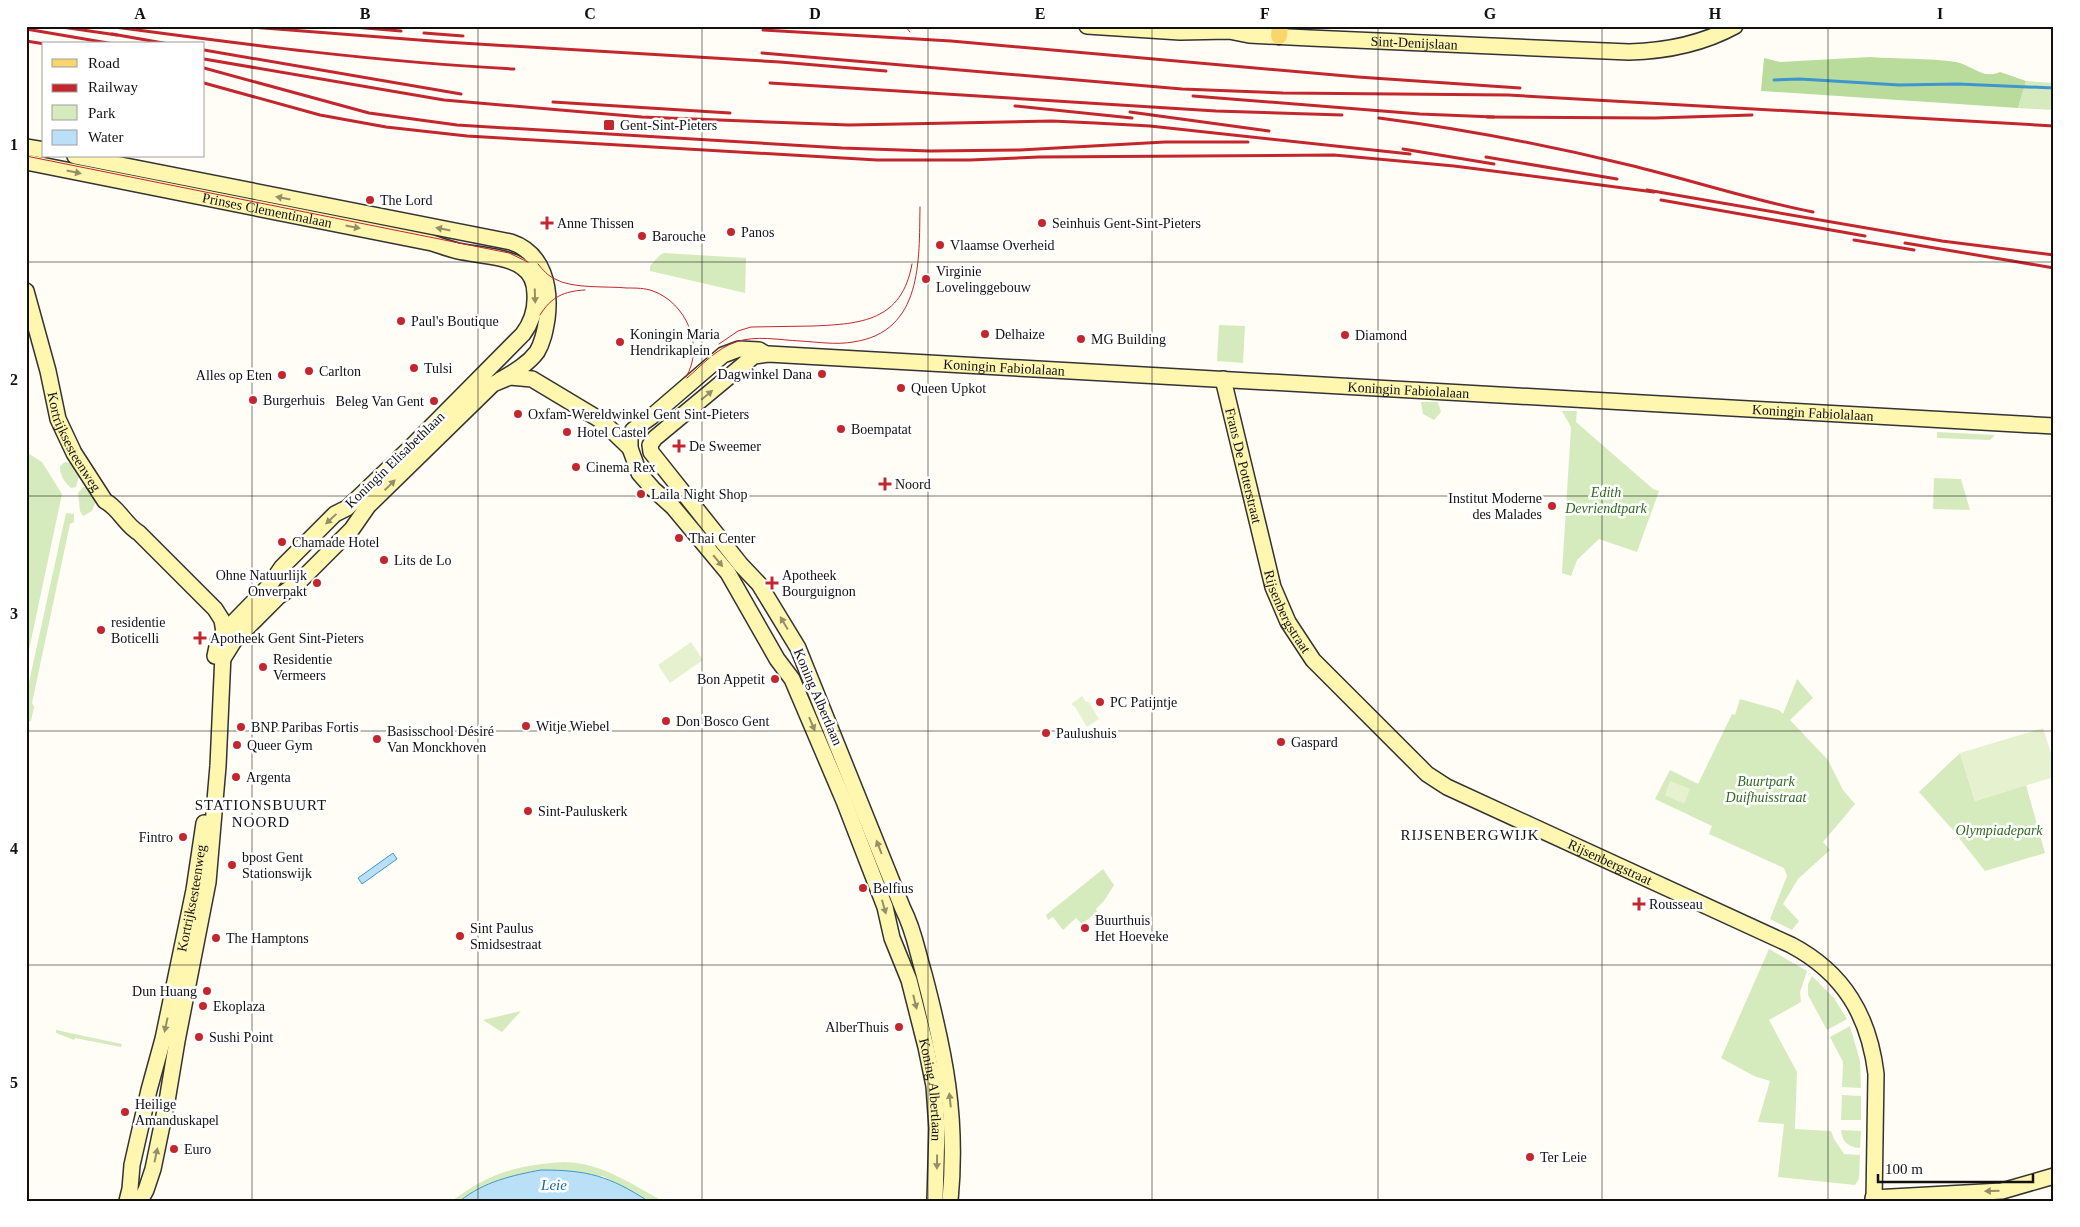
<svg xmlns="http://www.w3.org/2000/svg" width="2080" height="1227" font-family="Georgia,serif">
<rect width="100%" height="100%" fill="#fffdf5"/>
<g fill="#d5ebbd">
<path d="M2026 81 2054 83V110L2018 108Z"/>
<path d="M664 253 746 258 745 293 650 271V266L660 255Z"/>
<path d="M1219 325 1245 326 1243 363 1217 361Z"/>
<path d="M1421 402H1438L1441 412 1434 420 1423 414Z"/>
<path d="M1562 411H1577L1576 422 1653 489 1659 491 1637 552 1599 539 1577 560 1571 576 1562 573 1571 427Z"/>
<path d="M1937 432 1995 435 1990 440 1937 438Z"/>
<path d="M26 452 42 462 62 494 26 664Z"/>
<path d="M65 462 72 463 79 476 76 487 71 488C65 483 59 474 60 466Z"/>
<path d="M1934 478 1961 479 1970 510 1933 509Z"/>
<path d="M83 487H86L96 501 92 511 83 516 80 511 78 493Z"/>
<path d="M66 513 74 514V522L70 524 32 703 34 707 31 721 28 722H26V696Z"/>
<path d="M1797 679 1813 698 1790 720 1828 760 1843 790 1855 804 1823 842 1830 850 1798 879 1783 904 1799 921 1792 930 1770 919 1787 876 1784 868 1709 834 1712 826 1655 799 1670 770 1698 784 1732 714 1735 715 1740 699 1779 710 1783 714Z"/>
<path d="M1960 753 1975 801 2026 785 2045 853 1985 871 1952 829 1919 792Z"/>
<path d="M1103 869 1114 885 1104 901 1096 909 1097 912 1082 924 1076 918 1063 930 1053 917 1048 920 1046 915Z"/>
<path d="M1769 949 1807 971 1800 992 1801 1002 1769 1020 1797 1072 1795 1129 1831 1131 1834 1139 1844 1154 1860 1155 1859 1179 1855 1185 1778 1177 1784 1124 1758 1122 1770 1081 1754 1076 1721 1058Z"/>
<path d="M1812 976 1834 998 1847 1019 1827 1030 1808 995V984Z"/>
<path d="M521 1011 502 1032 483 1020Z"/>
<path d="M1850 1026 1860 1061 1861 1088 1842 1087 1843 1062 1830 1037Z"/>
<path d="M56 1030 122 1044 121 1047 75 1038 74 1040 56 1033Z"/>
<path d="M1842 1095 1861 1096V1120H1841Z"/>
<path d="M1841 1130 1861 1131 1860 1148C1848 1147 1842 1142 1841 1130Z"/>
<path d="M565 1162C602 1163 631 1184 663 1201H648L603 1176 492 1182 460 1201H452C491 1172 518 1165 565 1162Z"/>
</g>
<path fill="#b9dc9c" d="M1870 57C1898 59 1928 58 1956 62 1972 65 1983 80 2000 72L2026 81 2018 108 1761 91 1764 58 1780 62Z"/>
<g fill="#e6f2cf">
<path d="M691 642 703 660 670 683 658 665Z"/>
<path d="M1082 696 1086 702 1088 701 1099 719 1087 727 1075 707 1071 704Z"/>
<path d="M2043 728 2054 763V777L1975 801 1960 753Z"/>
<path d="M1670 781 1690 789 1684 804 1665 795Z"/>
</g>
<g fill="#b9e0f7" stroke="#3f96cf">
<path d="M393 853 397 859 362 884 358 878Z"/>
<path d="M541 1170C588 1170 609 1176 648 1201H460C483 1182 513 1175 541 1170Z"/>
</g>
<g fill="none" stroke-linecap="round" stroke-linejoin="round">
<path stroke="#3f96cf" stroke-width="3" d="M1774 80 1800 79 1899 85 1958 84 2054 88"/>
<defs>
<g id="secondary">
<path id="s1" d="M1087 26 1180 32 1229 31 1249 35 1310 38 1629 52C1667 51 1702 44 1735 26"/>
<path d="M26 147 44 150"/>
<path d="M75 156 511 242C544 253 551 288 547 319 545 331 543 342 537 352 527 365 514 372 500 380"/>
<path id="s2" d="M26 162 432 243C441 246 450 249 458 251 476 255 508 256 522 267 531 273 535 283 535 294 536 309 532 322 523 334L409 449 360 496 347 508 335 514 282 567 269 586 224 632 218 642 215 656"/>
<path id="s3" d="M26 291 48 371 58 419 74 453 105 501C119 508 125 525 139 533L215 609 222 620 224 632 218 766 208 882 177 1041 167 1101 153 1169 146 1190 140 1201"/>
<path id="s4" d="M764 353 759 350 739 349 723 355 651 417 633 430 630 436V448L639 473 653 489 673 507 728 573 777 659 792 679 844 801 885 907 892 938 909 980 926 1047 934 1086 937 1128 935 1201"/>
<path id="s5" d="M1223 379 1273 587 1288 622 1313 660 1427 774 1447 787 1791 945C1844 973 1869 1016 1876 1074L1874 1201"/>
<path d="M224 657 234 641 279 596 298 583 352 529 368 506 493 384 510 377 532 379 602 421 630 448"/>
<path d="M1873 1198 2002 1191 2054 1176"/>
<path id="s6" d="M127 1201 130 1189 132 1165 149 1090 163 1039 194 890 204 823"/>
<path id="s7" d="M950 1201C958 1118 945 1054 924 974 917 951 914 930 903 909L798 648 759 584 741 565 651 452 650 445 655 438 749 360 754 356 768 354 2054 426"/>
</g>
<path id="primary" d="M1279 36 1280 26"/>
</defs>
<use href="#secondary" stroke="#333" stroke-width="18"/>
<use href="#primary" stroke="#222" stroke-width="19"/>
<use href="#secondary" stroke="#fff6b0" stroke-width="15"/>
<use href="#primary" stroke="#f9d66b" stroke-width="16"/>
<g stroke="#c4262e" stroke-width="1">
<path d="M905 26 910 32"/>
<path d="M26 156 509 253 528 262"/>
<path d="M538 264C543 270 548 276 555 279 572 289 607 286 627 288 636 288 645 288 653 291 686 303 705 346 686 377"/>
<path d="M540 315C551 297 564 291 585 290"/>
<path d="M719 344 738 331 751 327C772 327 792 326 813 326 861 324 902 321 912 264"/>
<path d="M687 378C701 366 717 348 736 342 755 335 780 340 800 341 818 342 836 345 853 342 923 332 919 260 920 207"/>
</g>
<g stroke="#c4262e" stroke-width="3">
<path d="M55 26 117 35"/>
<path d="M107 26C242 44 378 62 514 69"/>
<path d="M239 26 445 42 780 62 886 71"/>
<path d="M342 26 401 31"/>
<path d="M26 29 114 44"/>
<path d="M763 30 951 41 1358 77 1520 88"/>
<path d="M424 33 463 36"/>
<path d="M112 34 169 44"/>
<path d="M26 41 45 44"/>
<path d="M204 50 461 94"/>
<path d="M762 53 1182 89 1283 93 1508 95 2054 126"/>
<path d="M204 59 444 100 642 117 849 125 1052 121 1095 123 1150 126 1410 154"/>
<path d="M204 68 369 113 457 125 842 148 930 151 1020 150 1165 142H1248"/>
<path d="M204 83 320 115 386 127 467 136 877 160H970L1039 157 1334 155 1454 166 1654 192"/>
<path d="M770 83 1216 111 1342 115"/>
<path d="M1193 96 1420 114 1494 117"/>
<path d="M553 102 730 113"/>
<path d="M1015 106 1132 118"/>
<path d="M1130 112 1269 131"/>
<path d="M1487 117 1655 118 1752 115"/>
<path d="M1379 118C1463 129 1547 145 1629 165 1691 180 1751 200 1813 212"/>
<path d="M1403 149 1494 164"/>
<path d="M1486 157 1617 179"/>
<path d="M1647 190 1942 241 2054 255"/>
<path d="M1661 200 1865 236"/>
<path d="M1854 240 1914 250"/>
<path d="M1905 243 2054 268"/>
</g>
</g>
<defs><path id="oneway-solid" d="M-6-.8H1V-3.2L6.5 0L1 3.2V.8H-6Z" transform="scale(1.25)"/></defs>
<g fill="#948f68">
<use href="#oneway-solid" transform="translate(74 172) rotate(12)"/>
<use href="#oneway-solid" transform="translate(283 198) rotate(-169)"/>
<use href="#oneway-solid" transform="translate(353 227) rotate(11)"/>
<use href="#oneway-solid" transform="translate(443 229) rotate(-169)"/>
<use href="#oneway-solid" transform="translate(535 296) rotate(88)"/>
<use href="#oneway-solid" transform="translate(707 395) rotate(-40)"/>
<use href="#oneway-solid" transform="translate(390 485) rotate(-44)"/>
<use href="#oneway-solid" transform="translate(331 519) rotate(137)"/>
<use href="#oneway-solid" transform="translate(718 561) rotate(50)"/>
<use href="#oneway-solid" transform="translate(784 623) rotate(-121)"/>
<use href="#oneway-solid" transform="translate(812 724) rotate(67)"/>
<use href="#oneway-solid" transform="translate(879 847) rotate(-111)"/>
<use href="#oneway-solid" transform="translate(884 907) rotate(74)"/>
<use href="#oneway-solid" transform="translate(915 1002) rotate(76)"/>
<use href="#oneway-solid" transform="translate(166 1025) rotate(102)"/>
<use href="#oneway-solid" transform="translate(950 1100) rotate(-96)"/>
<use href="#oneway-solid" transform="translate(156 1155) rotate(-78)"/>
<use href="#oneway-solid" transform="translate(937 1162) rotate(91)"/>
<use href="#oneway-solid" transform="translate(1992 1191) rotate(178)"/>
</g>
<path fill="none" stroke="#111" stroke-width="1" stroke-opacity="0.55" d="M252 26V1201M478 26V1201M702 26V1201M928 26V1201M1152 26V1201M1378 26V1201M1602 26V1201M1828 26V1201M26 262H2054M26 496H2054M26 731H2054M26 965H2054"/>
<g fill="#c4262e" stroke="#fff" stroke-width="2">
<rect x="603" y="119" width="12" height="12" rx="2.5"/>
<circle cx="370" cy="200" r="5"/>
<path d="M544.5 215.5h5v5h5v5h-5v5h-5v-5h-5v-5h5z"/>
<circle cx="1042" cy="223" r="5"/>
<circle cx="731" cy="232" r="5"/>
<circle cx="642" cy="236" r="5"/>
<circle cx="940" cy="245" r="5"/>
<circle cx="926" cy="279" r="5"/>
<circle cx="401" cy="321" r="5"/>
<circle cx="985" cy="334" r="5"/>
<circle cx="1345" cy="335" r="5"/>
<circle cx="1081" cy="339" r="5"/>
<circle cx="620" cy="342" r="5"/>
<circle cx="414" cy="368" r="5"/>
<circle cx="309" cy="371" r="5"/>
<circle cx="822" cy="374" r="5"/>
<circle cx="282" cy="375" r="5"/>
<circle cx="901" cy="388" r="5"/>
<circle cx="253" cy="400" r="5"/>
<circle cx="434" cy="401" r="5"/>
<circle cx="518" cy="414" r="5"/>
<circle cx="841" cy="429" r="5"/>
<circle cx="567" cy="432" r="5"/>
<path d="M676.5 438.5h5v5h5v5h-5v5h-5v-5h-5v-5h5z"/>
<circle cx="576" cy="467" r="5"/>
<path d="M882.5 476.5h5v5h5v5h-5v5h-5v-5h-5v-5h5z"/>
<circle cx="641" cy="494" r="5"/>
<circle cx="1552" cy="506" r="5"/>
<circle cx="679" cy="538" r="5"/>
<circle cx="282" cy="542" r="5"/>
<circle cx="384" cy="560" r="5"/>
<circle cx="317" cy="583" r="5"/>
<path d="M769.5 575.5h5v5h5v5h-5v5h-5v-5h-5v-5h5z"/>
<circle cx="101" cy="630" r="5"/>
<path d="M197.5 630.5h5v5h5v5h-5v5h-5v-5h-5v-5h5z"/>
<circle cx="263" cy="667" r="5"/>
<circle cx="775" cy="679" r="5"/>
<circle cx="1100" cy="702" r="5"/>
<circle cx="666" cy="721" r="5"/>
<circle cx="526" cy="726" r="5"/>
<circle cx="241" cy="727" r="5"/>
<circle cx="1046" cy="733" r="5"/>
<circle cx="377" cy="739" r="5"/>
<circle cx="1281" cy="742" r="5"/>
<circle cx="237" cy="745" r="5"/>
<circle cx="236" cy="777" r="5"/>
<circle cx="528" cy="811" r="5"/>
<circle cx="183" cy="837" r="5"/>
<circle cx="232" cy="865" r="5"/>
<circle cx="863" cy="888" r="5"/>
<path d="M1636.5 896.5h5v5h5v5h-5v5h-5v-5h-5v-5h5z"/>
<circle cx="1085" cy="928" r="5"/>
<circle cx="460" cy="936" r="5"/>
<circle cx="216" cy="938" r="5"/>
<circle cx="207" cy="991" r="5"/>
<circle cx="203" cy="1006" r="5"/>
<circle cx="899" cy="1027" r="5"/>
<circle cx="199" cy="1037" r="5"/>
<circle cx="125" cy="1112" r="5"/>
<circle cx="174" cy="1149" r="5"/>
<circle cx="1530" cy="1157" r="5"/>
</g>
<g text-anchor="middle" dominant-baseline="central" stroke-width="5" stroke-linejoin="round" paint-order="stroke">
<g font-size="14" fill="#111" stroke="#fff">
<text stroke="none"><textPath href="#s1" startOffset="328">Sint-Denijslaan</textPath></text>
<text stroke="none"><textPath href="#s2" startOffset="246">Prinses Clementinalaan</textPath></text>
<text stroke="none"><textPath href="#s7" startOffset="1220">Koningin Fabiolalaan</textPath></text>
<text stroke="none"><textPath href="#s7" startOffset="1625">Koningin Fabiolalaan</textPath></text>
<text stroke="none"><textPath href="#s7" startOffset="2030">Koningin Fabiolalaan</textPath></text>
<text stroke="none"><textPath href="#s3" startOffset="159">Kortrijksesteenweg</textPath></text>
<text transform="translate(395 460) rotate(-44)">Koningin Elisabethlaan</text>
<text stroke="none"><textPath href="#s5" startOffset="89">Frans De Potterstraat</textPath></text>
<text stroke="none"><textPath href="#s5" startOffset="242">Rijsenbergstraat</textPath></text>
<text transform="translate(818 697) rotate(67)">Koning Albertlaan</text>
<text stroke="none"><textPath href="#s5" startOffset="662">Rijsenbergstraat</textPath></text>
<text stroke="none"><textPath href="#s6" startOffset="310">Kortrijksesteenweg</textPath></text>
<text stroke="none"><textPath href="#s4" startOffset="899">Koning Albertlaan</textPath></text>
</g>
<g font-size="14" fill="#111" stroke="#fff" text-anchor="start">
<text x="620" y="125">Gent-Sint-Pieters</text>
<text x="380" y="200">The Lord</text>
<text x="557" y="223">Anne Thissen</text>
<text x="1052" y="223">Seinhuis Gent-Sint-Pieters</text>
<text x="741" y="232">Panos</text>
<text x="652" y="236">Barouche</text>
<text x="950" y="245">Vlaamse Overheid</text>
<text x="936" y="271">Virginie<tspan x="936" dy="16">Lovelinggebouw</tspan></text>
<text x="411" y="321">Paul's Boutique</text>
<text x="630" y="334">Koningin Maria<tspan x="630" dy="16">Hendrikaplein</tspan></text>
<text x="995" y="334">Delhaize</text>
<text x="1355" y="335">Diamond</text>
<text x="1091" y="339">MG Building</text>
<text x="424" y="368">Tulsi</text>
<text x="319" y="371">Carlton</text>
<text x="812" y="374" text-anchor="end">Dagwinkel Dana</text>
<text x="272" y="375" text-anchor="end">Alles op Eten</text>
<text x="911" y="388">Queen Upkot</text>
<text x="263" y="400">Burgerhuis</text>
<text x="424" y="401" text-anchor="end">Beleg Van Gent</text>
<text x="528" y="414">Oxfam-Wereldwinkel Gent Sint-Pieters</text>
<text x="851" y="429">Boempatat</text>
<text x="577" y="432">Hotel Castel</text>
<text x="689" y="446">De Sweemer</text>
<text x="586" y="467">Cinema Rex</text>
<text x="895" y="484">Noord</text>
<text x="651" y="494">Laila Night Shop</text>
<text x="1542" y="498" text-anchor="end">Institut Moderne<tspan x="1542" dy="16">des Malades</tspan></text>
<text x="689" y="538">Thai Center</text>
<text x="292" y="542">Chamade Hotel</text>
<text x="394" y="560">Lits de Lo</text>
<text x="307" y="575" text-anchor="end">Ohne Natuurlijk<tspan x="307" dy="16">Onverpakt</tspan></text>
<text x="782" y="575">Apotheek<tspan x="782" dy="16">Bourguignon</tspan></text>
<text x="111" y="622">residentie<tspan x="111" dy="16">Boticelli</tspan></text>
<text x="210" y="638">Apotheek Gent Sint-Pieters</text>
<text x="273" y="659">Residentie<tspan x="273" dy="16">Vermeers</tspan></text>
<text x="765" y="679" text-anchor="end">Bon Appetit</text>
<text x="1110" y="702">PC Patijntje</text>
<text x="676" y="721">Don Bosco Gent</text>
<text x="536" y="726">Witje Wiebel</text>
<text x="251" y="727">BNP Paribas Fortis</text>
<text x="387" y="731">Basisschool Désiré<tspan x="387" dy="16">Van Monckhoven</tspan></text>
<text x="1056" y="733">Paulushuis</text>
<text x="1291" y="742">Gaspard</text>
<text x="247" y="745">Queer Gym</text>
<text x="246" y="777">Argenta</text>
<text x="538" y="811">Sint-Pauluskerk</text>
<text x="173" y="837" text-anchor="end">Fintro</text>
<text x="242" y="857">bpost Gent<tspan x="242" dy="16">Stationswijk</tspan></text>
<text x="873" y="888">Belfius</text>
<text x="1649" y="904">Rousseau</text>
<text x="1095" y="920">Buurthuis<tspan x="1095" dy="16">Het Hoeveke</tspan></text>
<text x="470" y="928">Sint Paulus<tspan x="470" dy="16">Smidsestraat</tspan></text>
<text x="226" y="938">The Hamptons</text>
<text x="197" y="991" text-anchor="end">Dun Huang</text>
<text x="213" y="1006">Ekoplaza</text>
<text x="889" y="1027" text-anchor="end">AlberThuis</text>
<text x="209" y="1037">Sushi Point</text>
<text x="135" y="1104">Heilige<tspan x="135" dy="16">Amanduskapel</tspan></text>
<text x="184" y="1149">Euro</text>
<text x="1540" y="1157">Ter Leie</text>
</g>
<g font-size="14" font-style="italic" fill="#2f6b1f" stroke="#fff">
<text x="1606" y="492">Edith<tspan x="1606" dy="16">Devriendtpark</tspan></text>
<text x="1766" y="781">Buurtpark<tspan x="1766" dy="16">Duifhuisstraat</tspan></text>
<text x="1999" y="830">Olympiadepark</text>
</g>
<g font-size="15" letter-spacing="1" fill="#111" stroke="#fff">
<text x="261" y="805">STATIONSBUURT<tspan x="261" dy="17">NOORD</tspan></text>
<text x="1470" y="835">RIJSENBERGWIJK</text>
</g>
<g font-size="15" font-style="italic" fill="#1768a6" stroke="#fff">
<text x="554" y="1185">Leie</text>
</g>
</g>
<rect width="2080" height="1227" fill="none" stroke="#ffffff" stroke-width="55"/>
<rect x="42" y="42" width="162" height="115" fill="#ffffff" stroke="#a0a0a0"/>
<rect x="52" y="59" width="25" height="8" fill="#f9d66b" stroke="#a0a0a0"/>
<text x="88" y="68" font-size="15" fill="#111111">Road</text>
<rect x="52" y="84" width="25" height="8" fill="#c4262e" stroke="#a0a0a0"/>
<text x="88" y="92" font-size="15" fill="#111111">Railway</text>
<rect x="52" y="105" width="25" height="15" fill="#d5ebbd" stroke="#a0a0a0"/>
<text x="88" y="118" font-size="15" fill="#111111">Park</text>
<rect x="52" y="130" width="25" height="15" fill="#b9e0f7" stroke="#a0a0a0"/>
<text x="88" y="142" font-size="15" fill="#111111">Water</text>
<path d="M1878 1174v8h155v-8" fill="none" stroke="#111111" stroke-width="2.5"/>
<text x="1885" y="1174" font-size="15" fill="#111111" stroke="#ffffff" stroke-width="4" paint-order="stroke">100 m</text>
<rect x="28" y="28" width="2024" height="1172" fill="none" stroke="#111" stroke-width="2"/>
<g font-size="16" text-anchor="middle" font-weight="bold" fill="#111">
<text x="140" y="19">A</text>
<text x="365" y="19">B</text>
<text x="590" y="19">C</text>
<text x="815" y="19">D</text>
<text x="1040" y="19">E</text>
<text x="1265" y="19">F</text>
<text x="1490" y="19">G</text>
<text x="1715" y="19">H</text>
<text x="1940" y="19">I</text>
<text x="14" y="150">1</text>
<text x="14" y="385">2</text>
<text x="14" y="619">3</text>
<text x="14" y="854">4</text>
<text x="14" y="1088">5</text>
</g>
</svg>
